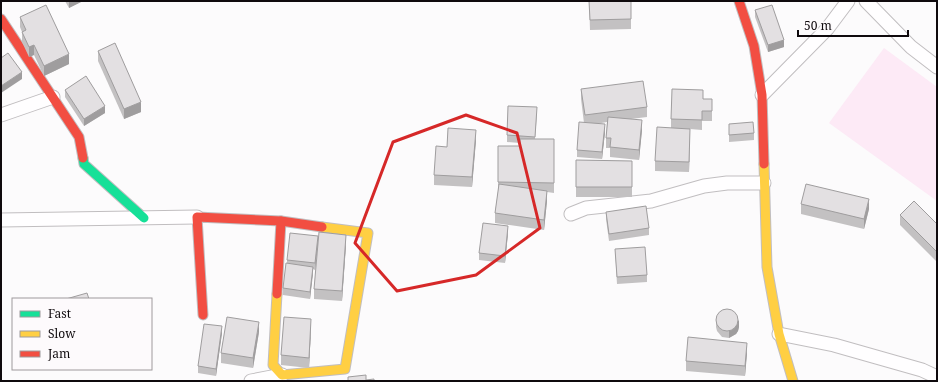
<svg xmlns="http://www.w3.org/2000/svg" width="938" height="382" font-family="'Noto Serif',serif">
<rect width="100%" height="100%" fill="#fcfbfc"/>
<path fill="#fdeaf6" d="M884 48 937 87V201L829 123Z"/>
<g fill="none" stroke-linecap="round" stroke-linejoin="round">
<defs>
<g id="street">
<path d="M866 1 911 47 937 67"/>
<path d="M762 95 827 29 848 1"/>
<path d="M1 115 53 97"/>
<path d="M571 214 586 208 651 201 704 186 727 183H764"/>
<path d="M1 220 197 217"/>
<path d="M779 334 834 345 922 370 937 377"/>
<path d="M251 381 282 375"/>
</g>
<path id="fast" d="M83 158 84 164 144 218"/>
<g id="slow">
<path d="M764 164 767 267 779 334 793 381"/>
<path d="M277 294 273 365 282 375 345 369 368 233 322 227"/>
</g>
<g id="jam">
<path d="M739 1 754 46 762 95 764 164"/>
<path d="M1 19 79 137 83 158"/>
<path d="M277 294 281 221"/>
<path d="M203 315 197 217 281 221 322 227"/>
</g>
</defs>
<use href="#street" stroke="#c1bec0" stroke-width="15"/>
<use href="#fast" stroke="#c1bec0" stroke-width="11"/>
<use href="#slow" stroke="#c1bec0" stroke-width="11"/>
<use href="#jam" stroke="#c1bec0" stroke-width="11"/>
<use href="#street" stroke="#fffeff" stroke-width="13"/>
<use href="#fast" stroke="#16e098" stroke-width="9"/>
<use href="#slow" stroke="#ffcf43" stroke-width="9"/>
<use href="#jam" stroke="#f24e42" stroke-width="9"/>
</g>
<g fill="#c3c1c2">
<path d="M65 1H83L69 8Z"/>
<path d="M589 1H631V29L590 30Z"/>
<path d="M755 10 784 47 768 52 755 17Z"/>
<path d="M20 17 69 64 44 76 34 55 29 57 22 42V32L20 27Z"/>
<path d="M98 51 141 112 124 119 98 61Z"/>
<path d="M581 89 647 107V117L631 119 642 130 639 160 610 157V148H606V138L607 122 596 124 605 132 602 159 577 157V150L584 123 581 99Z"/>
<path d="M65 90 105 113 84 126 65 97Z"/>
<path d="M703 99H712V121H702V130L690 129 689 172 655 171V161L671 128V119Z"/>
<path d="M537 114 535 139H554V193L547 192V201L544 230 495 223V213L498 192V182L520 146V143L507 142V135Z"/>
<path d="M729 124 754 133V140L729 142Z"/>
<path d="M476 140 472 187 434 185V175L447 147Z"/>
<path d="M576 160 632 161V197H576Z"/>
<path d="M801 204 869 209 864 229 801 214Z"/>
<path d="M606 212 649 228V235L609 241 606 219Z"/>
<path d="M900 215 937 224V262L900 225Z"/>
<path d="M508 233 505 263 479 260V253Z"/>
<path d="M318 243 315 270 313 269 310 299 283 295V288L287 264V260Z"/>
<path d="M346 245 342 301 314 299V289Z"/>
<path d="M615 249 647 275V282L617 284Z"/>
<path d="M716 320 739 327 738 331 736 334 729 338 722 337 717 331 716 327Z"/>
<path d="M311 329 309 368 281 365V355Z"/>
<path d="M259 332 253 368 221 363V353Z"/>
<path d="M222 333 216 376 198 373V366Z"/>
<path d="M747 353 745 376 686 371V361Z"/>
</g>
<g fill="#9f9d9e">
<path d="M69 1H83L69 8Z"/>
<path d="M784 40V47L768 52V45Z"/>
<path d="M34 45V55L29 57V47Z"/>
<path d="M69 54V64L44 76V66Z"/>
<path d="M22 72V79L1 93V86Z"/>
<path d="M141 102V112L124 119V109Z"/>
<path d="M105 106V113L84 126V119Z"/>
<path d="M642 120V130L639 160V150Z"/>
<path d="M605 124V132L602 159V152Z"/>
<path d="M690 129V139L689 172V162Z"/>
<path d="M476 130V140L472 187V177Z"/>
<path d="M547 191V201L544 230V220Z"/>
<path d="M869 199V209L864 229V219Z"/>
<path d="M508 226V233L505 263V256Z"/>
<path d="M346 235V245L342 301V291Z"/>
<path d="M318 236V243L315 270V263Z"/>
<path d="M313 267V274L310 299V292Z"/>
<path d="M311 319V329L309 368V358Z"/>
<path d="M739 320V327L738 331 736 334 729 338V331Z"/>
<path d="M259 322V332L253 368V358Z"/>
<path d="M222 326V333L216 376V369Z"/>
<path d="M747 343V353L745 376V366Z"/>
</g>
<g fill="#e3e0e2" stroke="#9f9d9e">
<path d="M589 1H631V19L590 20Z"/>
<path d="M46 5 69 54 44 66 34 45 29 47 22 32 26 30 20 17Z"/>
<path d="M772 5 784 40 768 45 755 10Z"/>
<path d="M115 43 141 102 124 109 98 51Z"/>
<path d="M8 53 22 72 1 86V58Z"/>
<path d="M86 76 105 106 84 119 65 90Z"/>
<path d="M643 81 647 107 585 115 581 89Z"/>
<path d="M672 89 703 90V99H712V111H702V120L671 119Z"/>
<path d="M508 106 537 107 535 137 507 135Z"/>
<path d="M608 117 642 120 639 150 610 147 611 138H606Z"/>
<path d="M579 122 605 124 602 152 577 150Z"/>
<path d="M753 122 754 133 729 135V124Z"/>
<path d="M657 127 690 129 689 162 655 161Z"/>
<path d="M448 128 476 130 472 177 434 175 436 146 447 147Z"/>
<path d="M520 139H554V183L498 182V146H520Z"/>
<path d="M576 160 632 161V187H576Z"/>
<path d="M499 184 547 191 544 220 495 213Z"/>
<path d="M806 184 869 199 864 219 801 204Z"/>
<path d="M914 201 937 224V252L900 215Z"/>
<path d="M646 206 649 228 609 234 606 212Z"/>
<path d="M483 223 508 226 505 256 479 253Z"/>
<path d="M319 232 346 235 342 291 314 289Z"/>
<path d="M290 233 318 236 315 263 287 260Z"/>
<path d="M645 247 647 275 617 277 615 249Z"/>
<path d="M286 263 313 267 310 292 283 288Z"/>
<path d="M87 293 89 299H66Z"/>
<circle cx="727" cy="320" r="11"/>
<path d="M227 317 259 322 253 358 221 353Z"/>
<path d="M284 317 311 319 309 358 281 355Z"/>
<path d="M204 324 222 326 216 369 198 366Z"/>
<path d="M688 337 747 343 745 366 686 361Z"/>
<path d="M366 375V380L374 379V381H348V377Z"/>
</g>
<path fill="none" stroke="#d62828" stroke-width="3" stroke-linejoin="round" d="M466 115 517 133 540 228 476 275 397 291 355 243 393 142Z"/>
<rect width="938" height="382" fill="none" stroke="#0f0a0d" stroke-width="4"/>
<rect x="12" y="298" width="140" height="72" fill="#fdfafc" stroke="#9e9a9c"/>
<rect x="20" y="311" width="20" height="6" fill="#16e098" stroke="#9e9a9c"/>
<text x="48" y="318" font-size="12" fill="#0f0a0d">Fast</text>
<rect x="20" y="331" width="20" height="6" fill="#ffcf43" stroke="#9e9a9c"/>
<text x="48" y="338" font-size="12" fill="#0f0a0d">Slow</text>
<rect x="20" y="351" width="20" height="6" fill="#f24e42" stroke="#9e9a9c"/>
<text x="48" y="358" font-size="12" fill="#0f0a0d">Jam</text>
<path d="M798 30v6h110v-6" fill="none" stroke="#0f0a0d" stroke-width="2"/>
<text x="804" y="30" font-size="12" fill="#0f0a0d" stroke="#fdfafc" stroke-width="3" paint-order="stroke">50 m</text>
</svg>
